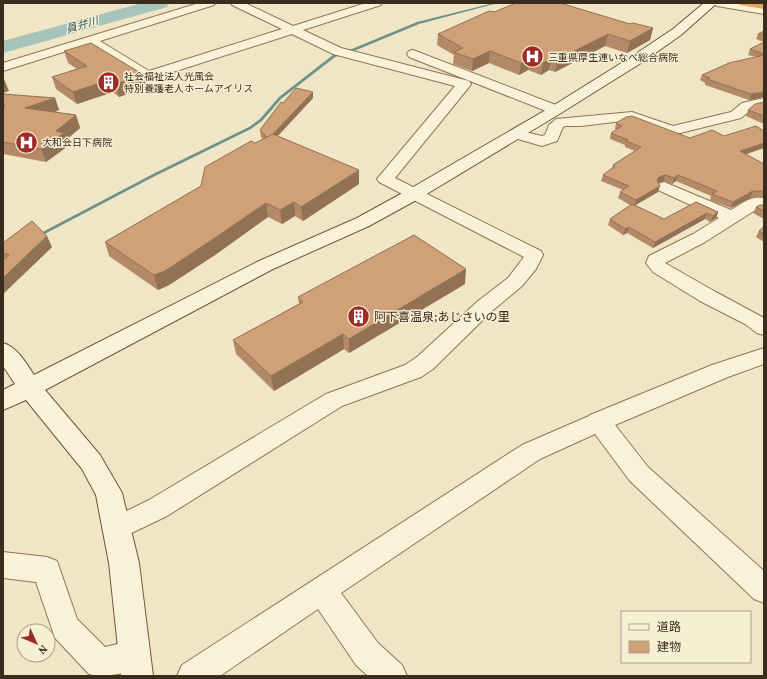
<svg xmlns="http://www.w3.org/2000/svg" width="767" height="679" font-family="'Source Serif 4','Noto Sans JP',serif">
<rect width="100%" height="100%" fill="#f0e5c4"/>
<g fill="none" stroke-linecap="round" stroke-linejoin="round">
<path fill="#6c928a" fill-rule="evenodd" d="M494 3H498L419 24 354 51 335 57 281 99 262 121 251 129 155 176 39 237H37L35 236 153 174 249 127 260 119 279 97 333 55 352 49 417 22Z"/>
<path fill="#a6c3bc" fill-rule="evenodd" d="M142 3H169L167 7 3 53V41Z"/>
<defs>
<g id="street">
<path d="M199 3H215L214 5 100 41 149 71 282 29 232 5 231 3H245L293 26 366 3H382L381 5 303 30 341 48 469 81 471 84 469 87 395 178 541 251 543 255 536 269 522 286 492 311 433 369 421 377 342 406 167 516 117 540 108 536 104 528 108 520 149 500 326 394 405 365 417 357 478 301 508 278 524 257 379 182 377 179 455 86 333 54 292 34 148 80 143 79 89 44 3 71V63Z"/>
<path d="M712 3H736L764 8V14L717 6Z"/>
<path d="M413 50 561 107 563 110 561 113 556 114 551 113 409 57 407 54 409 51Z"/>
<path d="M764 98V106L752 109 741 118 672 135 631 120 581 126H565L563 127 557 141 542 146 511 137 509 134 511 131 516 130 542 136 545 135 549 125 556 119 632 112 673 126 731 112 742 103Z"/>
<path d="M664 182 731 210C741 204 752 195 764 198V211L757 209 705 242 665 263 714 291 764 318V335L757 333 745 324 700 301 653 272 646 263 649 256 693 234 719 218 658 190 656 187 658 184Z"/>
<path d="M764 348V364L728 377 615 425 648 467 764 571V603L754 599 630 481 595 434 540 459 341 593 378 643 402 665 407 676H368L356 665 318 609 220 676H177L182 665 522 445 589 416 590 415 712 365Z"/>
<path d="M3 552 47 557 57 561 77 619 105 647 135 640 146 644 150 655 146 666C130 672 106 679 89 674L55 638 36 582 3 578Z"/>
</g>
<path id="secondary" d="M704 3H717L681 35 641 63 561 113 420 198 369 226 273 269 45 390 100 455 122 493 139 563 153 676H121L109 563 96 495 82 469 26 400 3 410V390L15 384 3 366V343C17 347 26 363 34 375L259 261 357 218 408 190 551 107 631 57 673 29Z"/>
<path id="highway" d="M738 3H764V9L740 5Z"/>
</defs>
<use href="#street" stroke="#8c7659" stroke-width="2"/>
<use href="#secondary" stroke="#6e573c" stroke-width="2"/>
<use href="#highway" stroke="#5a442d" stroke-width="2"/>
<use href="#street" fill="#faf2d8" fill-rule="evenodd"/>
<use href="#secondary" fill="#faf2d8" fill-rule="evenodd"/>
<use href="#highway" fill="#e3a951" fill-rule="evenodd"/>
</g>
<g fill="#b38a67">
<path d="M494 12 630 24 653 28 650 40 627 53 605 46 555 72 549 70 541 75 528 70 519 75 489 63 472 71 453 64 454 55 437 45 438 34Z"/>
<path d="M764 31V42L756 39 758 34Z"/>
<path d="M764 42V97L749 100 705 85V83L700 80 702 75 756 57 748 55 750 49Z"/>
<path d="M64 51 147 87 119 97 113 92 77 104 56 89 52 77 77 69 68 63Z"/>
<path d="M3 94 55 98 59 110 55 112 76 115 80 128 66 140 68 146 46 162 3 154Z"/>
<path d="M313 98 278 136 359 184 303 221 295 216 282 224 268 217 215 255 169 285 158 290 109 256 105 242 201 186 263 139 261 137 260 130 283 103Z"/>
<path d="M764 102V124L746 116 748 110Z"/>
<path d="M616 123 690 138 746 154 764 164V197L750 198 731 208 710 200 711 196 676 181 672 184 664 181 658 182V192L635 205 664 219 696 202 718 212 716 218 710 222 705 219 653 248 627 233 623 235 608 225 610 219 630 205 618 198 620 192 623 190 601 181 603 175 612 169 613 165 635 151 625 147V145L610 139 611 133 617 130 615 129Z"/>
<path d="M764 205V219L753 213 756 207Z"/>
<path d="M764 226V242L756 237 759 231Z"/>
<path d="M3 243 52 247 3 294Z"/>
<path d="M465 284 349 353 344 349 274 391 236 354 233 340 299 304 298 297Z"/>
</g>
<g fill="#927154">
<path d="M653 28 650 40 627 53 630 41Z"/>
<path d="M608 34 605 46 555 72 557 60Z"/>
<path d="M490 51 489 63 472 71 473 59Z"/>
<path d="M530 58 528 70 519 75 521 63Z"/>
<path d="M551 59 549 70 541 75 543 63Z"/>
<path d="M144 75 147 87 119 97 116 84Z"/>
<path d="M3 79H4L9 91 3 93Z"/>
<path d="M109 80 113 92 77 104 73 92Z"/>
<path d="M313 92V98L269 145V138Z"/>
<path d="M764 92V97L749 100 751 94Z"/>
<path d="M55 98 59 110 30 120 25 108Z"/>
<path d="M76 115 80 128 66 140 68 146 46 162 41 149 56 131Z"/>
<path d="M764 143V148L738 157 740 151Z"/>
<path d="M359 170V184L303 221 301 207Z"/>
<path d="M665 175 664 181 658 183 657 180 659 177Z"/>
<path d="M678 175 676 181 672 184 674 178Z"/>
<path d="M660 186 658 192 634 206 636 200Z"/>
<path d="M753 191 750 198 731 208 733 202Z"/>
<path d="M294 202 295 216 282 224 280 210Z"/>
<path d="M266 203 268 217 215 255 169 285 158 290 154 275Z"/>
<path d="M718 212 716 218 710 222 713 216Z"/>
<path d="M707 213 705 219 653 248 655 242Z"/>
<path d="M629 227 627 233 623 235 625 229Z"/>
<path d="M47 236 52 247 3 294V278Z"/>
<path d="M466 269 465 284 349 353V339Z"/>
<path d="M343 334 344 349 274 391 271 376Z"/>
</g>
<g fill="#d0a178" stroke="#927154">
<path d="M516 3H560L630 24 633 23 653 28 630 41 608 34 557 60 551 59 543 63 530 58 521 63 490 51 473 59 454 52 463 48 438 34 489 11 494 12Z"/>
<path d="M764 31V35L758 34Z"/>
<path d="M764 42V54L750 49Z"/>
<path d="M91 43 144 75 116 84 109 80 73 92 52 77 87 66 64 51Z"/>
<path d="M764 55V92L751 94 707 79 710 78 702 75 729 63Z"/>
<path d="M296 88 313 92 272 135 267 137 260 130 281 102 283 103Z"/>
<path d="M3 94 55 98 25 108 76 115 56 131 64 133 41 149 3 142V107L5 106 4 104H3Z"/>
<path d="M764 102V116L748 110 755 104Z"/>
<path d="M632 116 690 138 712 130 724 136 756 126 764 131V143L740 151 764 164V191H753L733 202 712 194 717 191 678 175 674 178 665 175 659 177 657 180 660 186 636 200 620 192 629 186 603 175 615 166 613 165 641 147 626 141 628 140 611 133 622 126 616 123 626 117Z"/>
<path d="M273 134 359 170 301 207 294 202 280 210 266 203 212 240 165 271 154 275 105 242 201 186 205 167 251 141 255 143Z"/>
<path d="M696 202 718 212 713 216 707 213 655 242 629 227 625 229 610 219 632 204 664 219Z"/>
<path d="M760 205H764V211L756 207Z"/>
<path d="M32 221 47 236 3 278V260L9 255 3 253V243Z"/>
<path d="M764 226V234L759 231Z"/>
<path d="M414 235 466 269 349 339 343 334 271 376 233 340 303 302 298 297Z"/>
</g>
<defs>
<symbol id="hospital-disc" viewBox="-11 -11 22 22"><circle r="9.5" fill="#9e2a26" stroke="#f7efd4"/><path d="M-5-5h3v3.5h4V-5h3V5h-3V1.5h-4V5h-3Z" fill="#fff"/></symbol>
<symbol id="building-disc" viewBox="-11 -11 22 22"><circle r="9.5" fill="#9e2a26" stroke="#f7efd4"/><path d="M-4-6H4V6H1V3H-1V6H-4ZM-2.5-4.3h1.7v1.8h-1.7ZM.8-4.3h1.7v1.8H.8ZM-2.5-1h1.7V.8h-1.7ZM.8-1h1.7V.8H.8Z" fill="#fff"/></symbol>
</defs>
<g fill-rule="evenodd">
<use href="#hospital-disc" x="520" y="44" width="25" height="25"/>
<use href="#building-disc" x="96" y="70" width="25" height="25"/>
<use href="#hospital-disc" x="14" y="130" width="25" height="25"/>
<use href="#building-disc" x="346" y="304" width="25" height="25"/>
</g>
<g text-anchor="middle" dominant-baseline="central" stroke-width="3" stroke-linejoin="round" paint-order="stroke">
<g font-size="10" fill="#3b2d1e" stroke="#f7efd4" text-anchor="start">
<text x="548" y="57">三重県厚生連いなべ総合病院</text>
<text x="124" y="76">社会福祉法人光風会<tspan x="124" dy="12">特別養護老人ホームアイリス</tspan></text>
<text x="42" y="142">大和会日下病院</text>
</g>
<g font-size="11" font-style="italic" fill="#2c5c5b" stroke="#f7efd4">
<text transform="translate(82 25) rotate(-16)">員弁川</text>
</g>
<g font-size="12" fill="#3b2d1e" stroke="#f7efd4" text-anchor="start">
<text x="374" y="317">阿下喜温泉;あじさいの里</text>
</g>
</g>
<rect width="767" height="679" fill="none" stroke="#3b2d1e" stroke-width="8"/>
<rect x="621" y="611" width="130" height="52" fill="#f7efd4" stroke="#aca18b"/>
<rect x="629" y="624" width="20" height="6" fill="#faf2d8" stroke="#aca18b"/>
<text x="657" y="631" font-size="12" fill="#3b2d1e">道路</text>
<rect x="629" y="641" width="20" height="12" fill="#d0a178" stroke="#aca18b"/>
<text x="657" y="651" font-size="12" fill="#3b2d1e">建物</text>
<g transform="translate(36 643) rotate(134)"><circle r="19" fill="#f7efd4" stroke="#aca18b"/>
<path d="M0-3L7 15L0 10L-7 15Z" fill="#9e2a26"/>
<text y="-6" font-size="11" font-weight="bold" text-anchor="middle" fill="#3b2d1e">N</text>
</g>
</svg>
